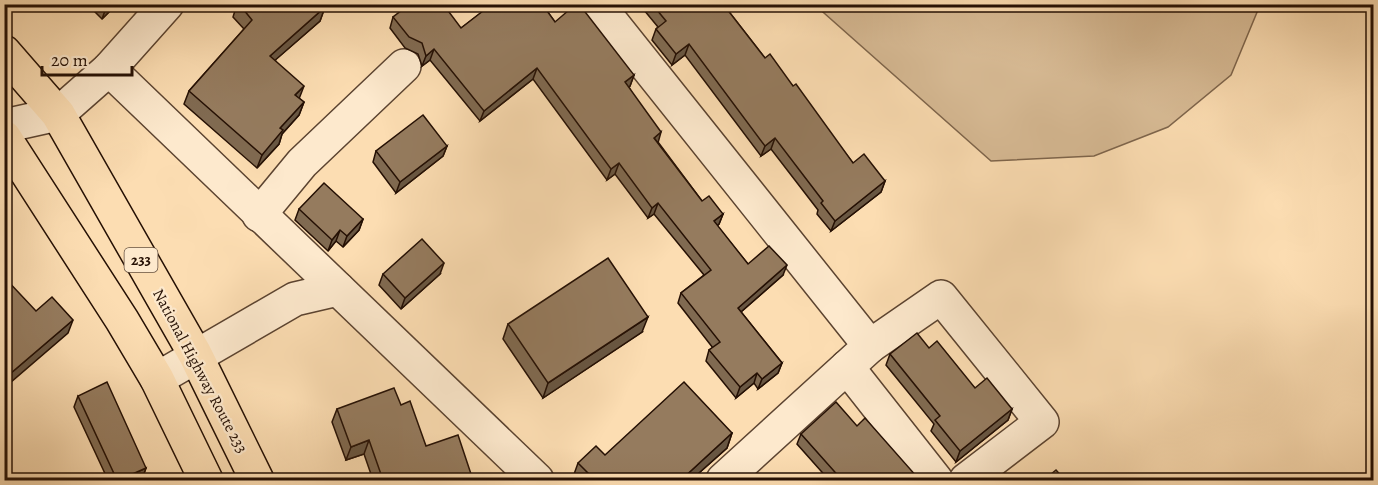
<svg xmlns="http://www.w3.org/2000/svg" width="1378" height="485" font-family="Alegreya,serif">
<rect width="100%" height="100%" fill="#fcddb2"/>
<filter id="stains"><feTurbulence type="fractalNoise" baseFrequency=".00333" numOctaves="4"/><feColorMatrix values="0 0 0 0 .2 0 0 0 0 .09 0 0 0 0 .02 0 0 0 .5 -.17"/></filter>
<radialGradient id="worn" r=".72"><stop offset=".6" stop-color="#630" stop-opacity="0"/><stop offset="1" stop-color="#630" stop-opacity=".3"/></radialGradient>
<path fill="#d7ba94" stroke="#7e654c" stroke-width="1.5" d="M815 5H1260L1231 75 1168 127 1094 156 991 161Z"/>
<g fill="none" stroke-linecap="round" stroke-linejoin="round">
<defs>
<g id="minor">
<path d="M597 4 870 346 723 480"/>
<path d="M109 69 537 480"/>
<path d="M4 126 58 114 109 69 167 4"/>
<path d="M259 215 302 163 404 66"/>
<path d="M870 346 941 297 1042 422 966 480"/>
<path d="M847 367 936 480"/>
<path d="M157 379 295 299 338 289"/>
</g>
<g id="highway">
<path d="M4 52 58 114 195 354 257 480"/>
<path d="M4 137 122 320 157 379 206 480"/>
</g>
</defs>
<use href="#minor" stroke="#5b4330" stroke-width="36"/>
<use href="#highway" stroke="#251004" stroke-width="36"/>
<use href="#minor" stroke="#fde9cd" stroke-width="33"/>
<use href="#highway" stroke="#fcddb2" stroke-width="33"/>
</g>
<g fill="#806a51" stroke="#251004" stroke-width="1.5">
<path d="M87 4H117L102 19Z"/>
<path d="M237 4H323L325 7 320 21 275 60 299 98 304 102 299 115 282 134 279 144 257 168 184 104 189 91 244 29 233 17Z"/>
<path d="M489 4H542L555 22 634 75 630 86 629 87 658 142 702 201 723 214 719 224 717 226 748 264 783 275 741 312 782 363 778 373 758 389 754 383 736 398 706 361 709 350 713 348 678 303 681 293 704 275 654 214 648 218 615 174 607 180 533 79 480 121 430 60 422 66 418 54 405 48 390 28 393 17 461 28 490 6Z"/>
<path d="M639 4H723L765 58 793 86 853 163 885 181 881 192 831 231 817 214 818 210 771 149 761 156 685 55 672 65 652 40 656 29 658 27Z"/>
<path d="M447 146 443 156 396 193 373 162 376 151Z"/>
<path d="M299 209 363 219 359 230 343 247 336 241 328 251 295 220Z"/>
<path d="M383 274H440L401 309 379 285Z"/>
<path d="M508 324 642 332 543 398 503 339Z"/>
<path d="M929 348 975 388 1012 409 1008 420 956 462 931 431 934 424 886 365 890 354Z"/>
<path d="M78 396 146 468 142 479 138 480H108L74 407Z"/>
<path d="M401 405 426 446 473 480H373L364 454 346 460 332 422 337 409Z"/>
<path d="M857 426 918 478 917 480H829L797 444 801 434Z"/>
<path d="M732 433 727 448 691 480H576L573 477 578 463 605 455Z"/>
</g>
<g fill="#685642" stroke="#251004" stroke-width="1.5">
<path d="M110 4H117L102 19 106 8Z"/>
<path d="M325 7 320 21 265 69 270 56Z"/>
<path d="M689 44 685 55 672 65 676 54Z"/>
<path d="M434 49 430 60 422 66 426 56Z"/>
<path d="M537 68 533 79 480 121 484 111Z"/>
<path d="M634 75 630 86 622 93 625 82Z"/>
<path d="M304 86 299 99 295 95Z"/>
<path d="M304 102 299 115 282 134 279 144 257 168 262 155 280 128Z"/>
<path d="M661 132 658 143 654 138Z"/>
<path d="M775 138 771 149 761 156 765 146Z"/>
<path d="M447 146 443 156 396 193 400 182Z"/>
<path d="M619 163 615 174 607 180 611 169Z"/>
<path d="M885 181 881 192 831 231 835 221Z"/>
<path d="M658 203 654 214 648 218 652 208Z"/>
<path d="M9 209 5 221 4 213Z"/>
<path d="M723 214 719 224 710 232 714 221Z"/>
<path d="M363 219 359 230 343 247 347 236Z"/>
<path d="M340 230 336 241 328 251 332 240Z"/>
<path d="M444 263 440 274 401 309 405 298Z"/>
<path d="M787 265 783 275 734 318 738 308Z"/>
<path d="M648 317 642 332 543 398 548 383Z"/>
<path d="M73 320 68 333 4 388V379Z"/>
<path d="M782 363 778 373 758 389 762 379Z"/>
<path d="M757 373 754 383 736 398 740 387Z"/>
<path d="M1012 409 1008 420 956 462 960 451Z"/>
<path d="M732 433 727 448 691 480H681Z"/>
<path d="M369 440 364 454 346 460 351 447Z"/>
<path d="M146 468 142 479 138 480H119Z"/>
</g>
<g fill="#957b5e" stroke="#251004" stroke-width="1.5">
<path d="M102 4H110L106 8Z"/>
<path d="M239 4H323L325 7 270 56 304 86 295 95 304 102 280 128 283 130 262 155 189 91 252 20Z"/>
<path d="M410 4H443L461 28 492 4H542L555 22 576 4H579L634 75 625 82 661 132 654 138 702 201 709 196 723 214 714 221 748 264 769 246 787 265 738 308 782 363 762 379 757 373 740 387 709 350 720 342 681 293 711 270 658 203 652 208 619 163 611 169 537 68 484 111 434 49 426 56 422 43 409 37 393 17Z"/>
<path d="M652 4H723L765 58 770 54 793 86 796 84 853 163 864 154 885 181 835 221 821 203 823 201 775 138 765 146 689 44 676 54 656 29 666 21Z"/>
<path d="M423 115 447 146 400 182 376 151Z"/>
<path d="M324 183 363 219 347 236 340 230 332 240 299 209Z"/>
<path d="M4 204 9 209 4 213Z"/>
<path d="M422 239 444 263 405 298 383 274Z"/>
<path d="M608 258 648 317 548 383 508 324Z"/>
<path d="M4 277 36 311 52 297 73 320 4 379Z"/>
<path d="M917 333 929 348 937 341 975 388 987 378 1012 409 960 451 935 420 940 416 890 354Z"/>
<path d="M107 382 146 468 119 480H117L78 396Z"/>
<path d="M684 382 732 433 681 480H595L578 463 596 446 605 455Z"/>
<path d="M394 388 401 405 410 401 426 446 458 435 473 480H383L369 440 351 447 337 409Z"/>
<path d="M836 402 857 426 865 418 918 478 915 480H842L801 434Z"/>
<path d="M1056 470 1065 480H1044Z"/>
</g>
<g text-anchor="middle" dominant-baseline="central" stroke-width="4.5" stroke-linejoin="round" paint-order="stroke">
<rect fill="#fde9cd" stroke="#665140" stroke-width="1.5" x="124.5" y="248" width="33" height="24" rx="4.5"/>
<g font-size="15" font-weight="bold" fill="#251004">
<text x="141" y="260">233</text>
</g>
<g font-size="16" fill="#251004" stroke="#fde9cd">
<text transform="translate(200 371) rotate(62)">National Highway Route 233</text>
</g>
</g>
<rect width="1378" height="485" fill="none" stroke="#fcddb2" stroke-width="24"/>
<rect x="6" y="6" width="1366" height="473" fill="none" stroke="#251004" stroke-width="3"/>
<rect x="12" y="12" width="1354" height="461" fill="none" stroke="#251004" stroke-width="1.5"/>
<path d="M42 66v9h90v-9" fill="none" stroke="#251004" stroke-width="3"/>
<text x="51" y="66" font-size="18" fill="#251004" stroke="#fde9cd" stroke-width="4.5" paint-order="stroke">20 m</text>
<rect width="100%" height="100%" filter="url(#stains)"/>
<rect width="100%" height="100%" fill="url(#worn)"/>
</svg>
